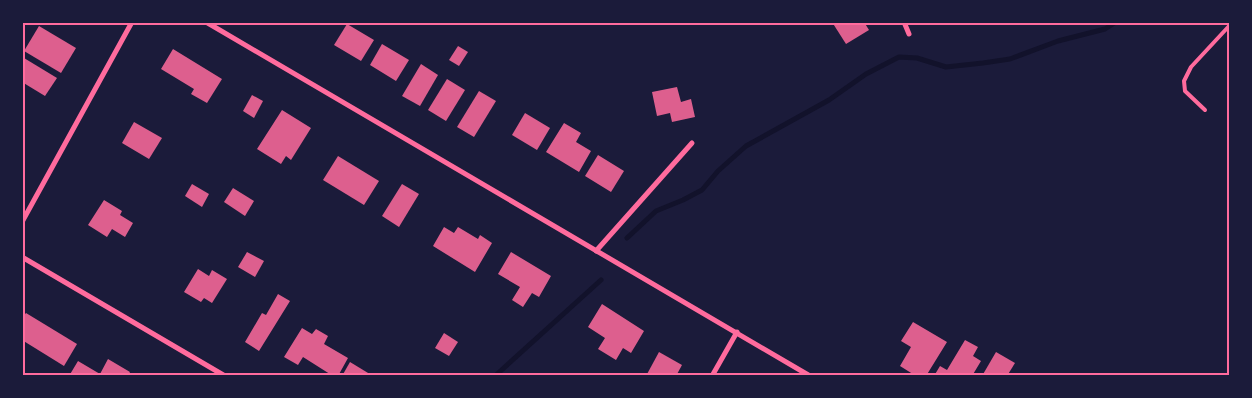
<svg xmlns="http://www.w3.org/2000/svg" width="1252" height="398" font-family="'Fira Sans Condensed',sans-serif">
<rect width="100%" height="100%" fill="#1b1b3a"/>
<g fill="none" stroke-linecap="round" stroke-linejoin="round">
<g stroke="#12122b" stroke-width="5">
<path d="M627 238 656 211 683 200 702 190 718 171 746 146 829 100 866 74 899 57 917 58 946 67 983 63 1010 59 1058 41 1105 29 1116 22"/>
<path d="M495 376 601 280"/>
</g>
</g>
<g fill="#dd5f8e">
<path d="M832 22H864L869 30 846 44Z"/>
<path d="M347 24 374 40 361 61 334 45Z"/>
<path d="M39 26 76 48 61 73 24 51Z"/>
<path d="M382 44 409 60 396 81 370 65Z"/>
<path d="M458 46 468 52 459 66 449 60Z"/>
<path d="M173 49 222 79 207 103 191 94 194 89 161 69Z"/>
<path d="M24 58 57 78 45 96 22 82V60Z"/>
<path d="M421 64 438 75 420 106 402 96Z"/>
<path d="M447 79 465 90 446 121 428 110Z"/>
<path d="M677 87 681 102 691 99 695 117 672 122 670 113 657 116 652 92Z"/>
<path d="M479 91 496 101 474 137 457 127Z"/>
<path d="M252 95 263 101 254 118 243 111Z"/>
<path d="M282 110 311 128 291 160 286 156 281 164 257 149Z"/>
<path d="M525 113 550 128 537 150 512 135Z"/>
<path d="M134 122 162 138 149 159 122 143Z"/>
<path d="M564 123 581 133 576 142 591 151 579 172 546 152Z"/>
<path d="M598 155 624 171 611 192 585 176Z"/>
<path d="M338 156 379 181 364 205 323 180Z"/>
<path d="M192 184 209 194 202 207 185 196Z"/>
<path d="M402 184 419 194 399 227 382 216Z"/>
<path d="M233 188 254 201 245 216 224 202Z"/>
<path d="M104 200 122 211 120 215 133 223 125 237 112 229 107 237 88 225Z"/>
<path d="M444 227 454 233 458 227 478 239 480 235 492 243 475 272 433 246Z"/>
<path d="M247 252 264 261 255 277 238 267Z"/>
<path d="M511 252 551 276 539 297 532 293 523 307 512 300 520 287 498 274Z"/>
<path d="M198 269 209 276 212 270 227 279 212 303 204 298 201 302 184 292Z"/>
<path d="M278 294 290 301 259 351 245 342 262 313 266 315Z"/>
<path d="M602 304 644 331 631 353 623 348 616 360 598 349 605 338 588 327Z"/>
<path d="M26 313 77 344 64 366 22 340V318Z"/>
<path d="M913 322 947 342 926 376H916L900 366 911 347 901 341Z"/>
<path d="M302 328 312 334 316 329 328 336 324 344 348 358 338 376H333L303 357 298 365 284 357Z"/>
<path d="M444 333 458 342 449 356 435 348Z"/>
<path d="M965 340 978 347 973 356 981 361 972 376H934L940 366 947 370Z"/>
<path d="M659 352 682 365 676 376H646Z"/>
<path d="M996 352 1015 363 1007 376H982Z"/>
<path d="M108 359 130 372 128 376H69L78 361 100 374Z"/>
<path d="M350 362 373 376H342Z"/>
</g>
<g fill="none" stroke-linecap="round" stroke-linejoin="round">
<path stroke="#ff6b9d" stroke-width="4" d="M1205 110 1185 91 1184 81 1191 67 1230 25"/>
<g stroke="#ff6b9d" stroke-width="5">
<path d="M206 22 810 376"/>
<path d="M904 22 909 34"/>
<path d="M22 222 132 22"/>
<path d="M596 251 692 143"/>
<path d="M22 257 225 376"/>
<path d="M712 376 737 332"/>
</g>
</g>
<rect width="1252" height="398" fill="none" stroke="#1b1b3a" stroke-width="48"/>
<rect x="24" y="24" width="1204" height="350" fill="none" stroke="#ff6b9d" stroke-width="2"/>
</svg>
